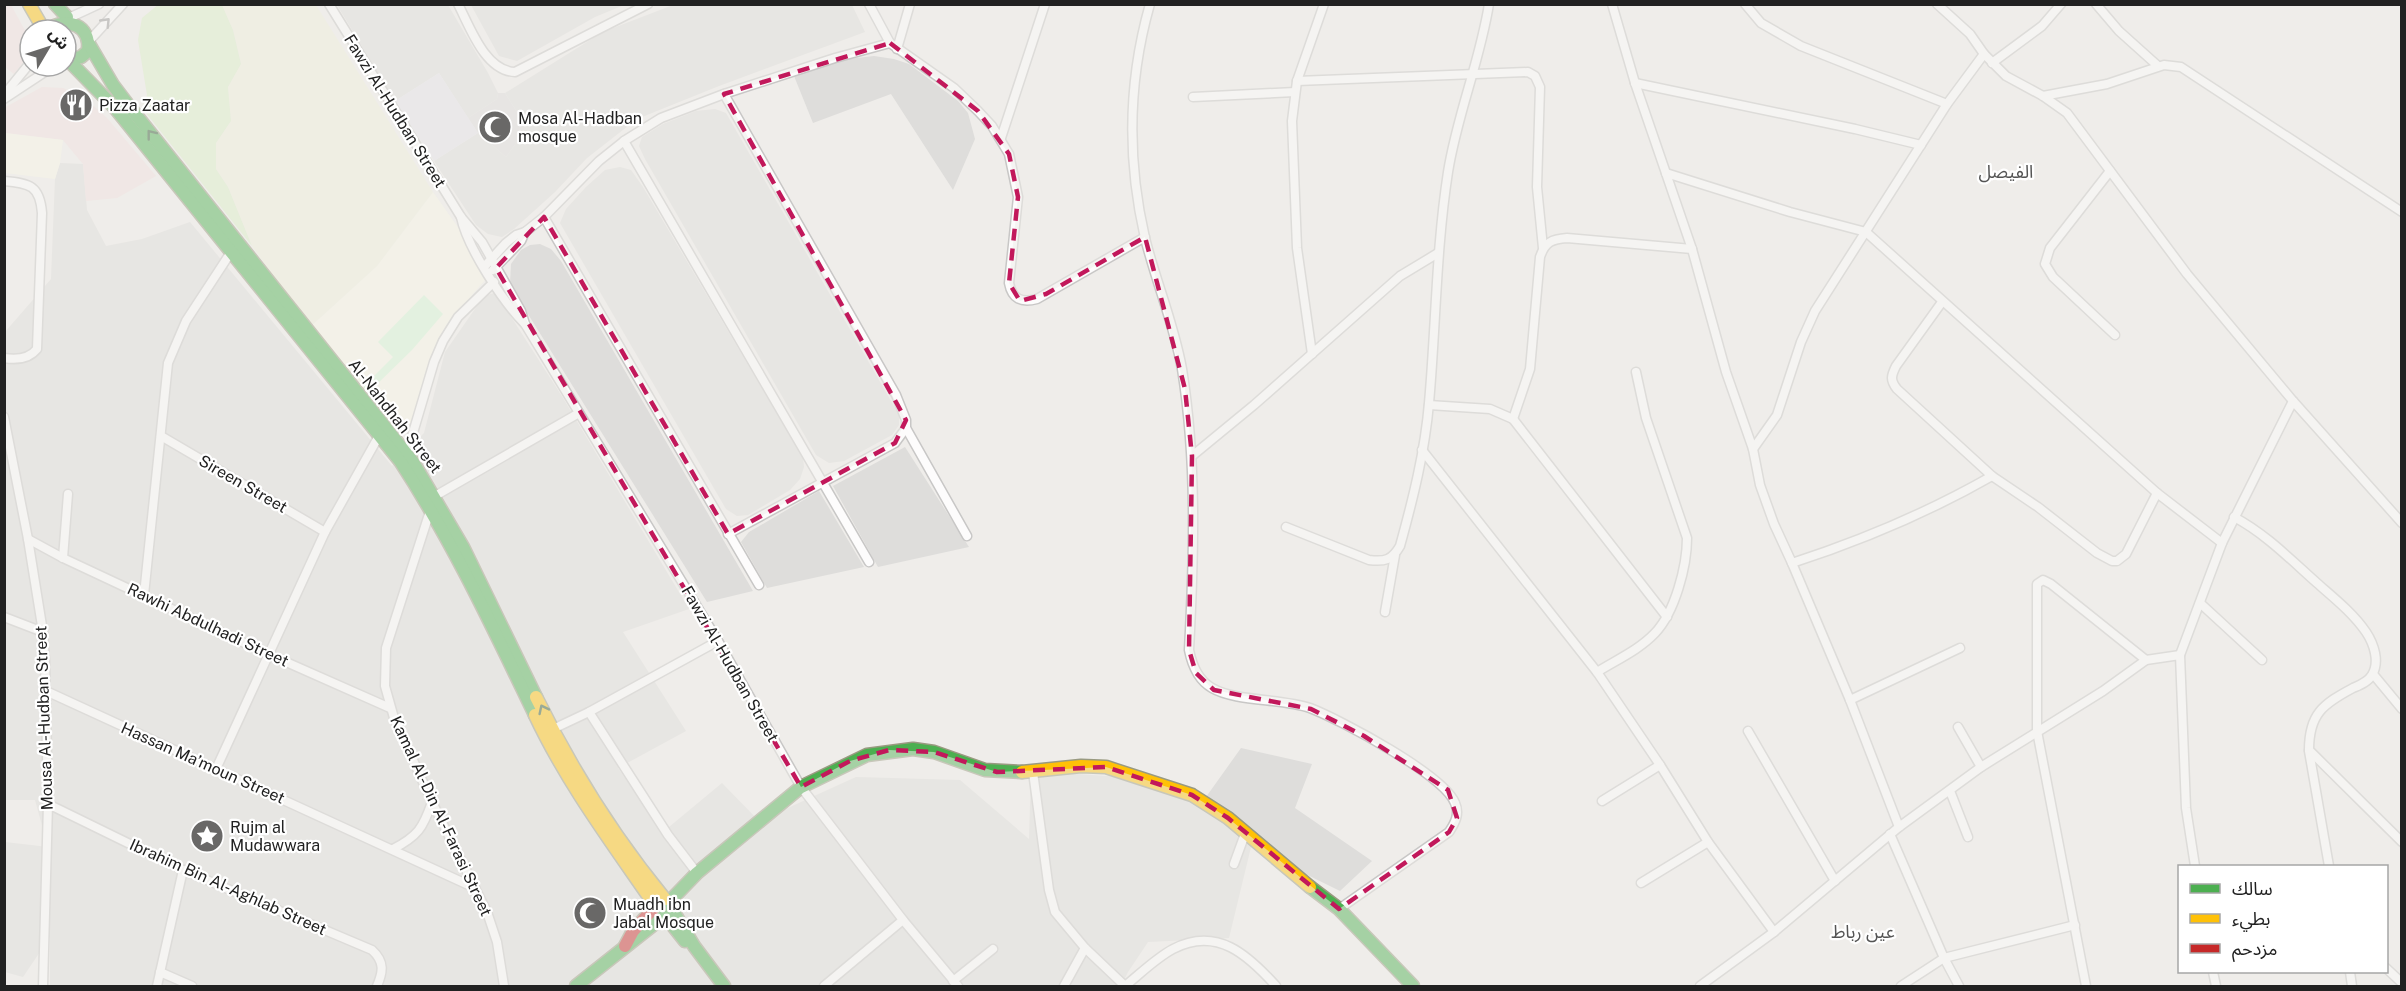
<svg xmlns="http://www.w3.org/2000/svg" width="2406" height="991" font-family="'Public Sans','Noto Sans Arabic',sans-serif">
<rect width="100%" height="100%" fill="#efedea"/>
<g fill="#dedddb">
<path d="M337 5H448L488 73 498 93 497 99 468 118 439 73 395 101Z"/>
<path d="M471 5H624L595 17 517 61 499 56Z"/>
<path d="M673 5H852L865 32 719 86 637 119 587 158 555 192 514 229 502 237 488 234 476 225 434 161 478 133 506 157 527 128 505 93 603 32Z"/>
<path d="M874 56 894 59 909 64 958 101 968 113 975 139 953 190 891 94 813 123 794 76 848 59Z"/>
<path d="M715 109 726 113 899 415V425L892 435 844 461 829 463 816 455 645 159 639 146 642 137 663 124 696 111Z"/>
<path d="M60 163 83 164 87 210 106 246 142 239 190 222 392 466 424 433 445 352 484 296 494 293 501 301 563 398 689 609 623 632 686 731 618 768 663 832 722 783 759 821 856 777 960 780 1029 839 1031 771 1122 777 1206 797 1241 748 1312 764 1295 808 1372 861 1340 891 1251 847 1229 938 1148 942 1128 972 1121 986H50V937L23 977 5 972V842L48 847 35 800H5V332L51 279 55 179Z"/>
<path d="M620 167 631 170 643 187 803 458 804 467 800 479 790 490 748 515 737 516 726 509 560 223 566 209 586 187 605 170Z"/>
<path d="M540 244 551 249 561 261 753 591 707 602 518 298 510 283 511 264 521 250 530 245Z"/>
<path d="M905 447 969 547 878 567 833 486Z"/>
<path d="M819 491 864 567 767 588 741 542 749 532Z"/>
</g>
<g fill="#f2e0df">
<path d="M5 4 11 5 28 36 29 55 14 74 5 67Z"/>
<path d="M42 87 63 88 86 99 107 118 156 176 117 198 86 201 83 164 63 140 5 133 4 108Z"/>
</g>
<g fill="#f8f7e6">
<path d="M5 133 63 140 60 163 55 179 5 173Z"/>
<path d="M433 192 462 233 484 272 485 280 446 325 425 373 413 423 409 430 401 434 393 432 310 327 377 266Z"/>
</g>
<path fill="#dddcdb" d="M498 93H505L527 128 506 157 478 133 468 118 497 99Z"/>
<path fill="#f0f0dc" d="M222 5H316L433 192 377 266 310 327 252 246 228 187 216 169V143L231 121 228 87 241 64 233 30Z"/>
<path fill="#dcefc7" d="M159 4 222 5 233 30 241 64 228 87 231 121 216 143V169L228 187 252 246 142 108 147 95 138 40 142 18Z"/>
<path fill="#d6f6d6" d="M424 295 443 314 412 350 368 393 363 387 393 357 378 342Z"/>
<path fill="#e4e3e9" d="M439 73 478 133 434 161 395 101Z"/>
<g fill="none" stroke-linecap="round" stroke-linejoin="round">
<defs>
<g id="street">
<path d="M329 4 461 217 482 242 521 311 525 324"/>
<path d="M458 4C470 27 485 71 515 72L648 4"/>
<path d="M869 4 890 43 954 88 978 111 992 126 1009 154 1018 197 1009 283C1012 299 1021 303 1037 299L1145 237"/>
<path d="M1150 4C1128 81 1127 160 1145 238 1156 282 1174 324 1182 369 1197 462 1194 556 1189 650 1192 665 1198 680 1212 688 1236 702 1281 698 1310 708 1341 720 1444 775 1455 803 1460 814 1455 823 1449 832L1339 909"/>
<path d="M1612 4 1635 83 1692 249 1726 372 1753 449 1760 485 1774 524 1792 563C1860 541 1929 512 1992 476L1897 389C1890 380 1891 376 1896 366L1942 302"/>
<path d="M1745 4 1761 23 1801 46 1947 104"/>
<path d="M1937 4 1970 34 1984 54 2006 76 2043 96 2067 113 2187 274 2293 401 2402 523"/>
<path d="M2096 4 2119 31 2158 66"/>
<path d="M71 17 99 4"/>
<path d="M90 40 123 4"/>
<path d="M897 49 910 4"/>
<path d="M1992 63 2042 26 2061 4"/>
<path d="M1297 81 1528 72 1535 76 1540 87 1537 187 1543 248"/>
<path d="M1635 83 1855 129 1921 145"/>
<path d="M724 94 896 395 906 420V428L967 536"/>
<path d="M4 95 30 63"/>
<path d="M2043 96 2107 84 2164 65 2181 67 2402 212"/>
<path d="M1193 97 1295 92"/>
<path d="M4 99 54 66"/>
<path d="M1001 138 1045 4"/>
<path d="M624 141 869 562"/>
<path d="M2110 171 2050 248 2045 264 2053 277 2115 335"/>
<path d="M1666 173 1790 212 1866 232 2157 493 2222 543"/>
<path d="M4 181C30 183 40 186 42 213L37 349C29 359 16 360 4 358"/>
<path d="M461 217C467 247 503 302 525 324L718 641 801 787 903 920 958 986"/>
<path d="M544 217 759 585"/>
<path d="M484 267 506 243 516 235 525 232 544 217 599 161 624 141 661 118 724 94 835 58 890 43"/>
<path d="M493 270 521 241 525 232"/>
<path d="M1312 354 1297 248 1292 121 1297 81 1324 4"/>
<path d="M1429 405 1490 409 1513 419 1667 617"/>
<path d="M4 417 28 539 43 632 45 661 48 804 43 986"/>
<path d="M1513 419 1530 369 1540 257C1545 242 1552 239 1567 238L1692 249"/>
<path d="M161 436 325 532"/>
<path d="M1753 449 1777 415 1801 342 1815 311 1947 104 1984 54"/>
<path d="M1422 450 1597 672 1660 765 1708 842 1774 932"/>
<path d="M407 453 434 362 443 341 458 317 494 282"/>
<path d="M1192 456 1254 405 1400 276 1438 253"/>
<path d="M1992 476 2038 507 2097 553 2112 561H2117L2126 554 2157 493"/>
<path d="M435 496 579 413"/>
<path d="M431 508 386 648 385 686 394 718 432 802 487 912 497 942 504 986"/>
<path d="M2234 517C2266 534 2291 560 2317 583 2334 598 2353 613 2366 632 2374 644 2380 662 2372 675 2368 682 2360 685 2353 688 2323 704 2309 714 2309 750L2402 842"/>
<path d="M1286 527 1369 560C1385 562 1392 560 1400 546 1413 499 1425 451 1429 403 1436 326 1436 249 1448 172 1457 115 1480 61 1489 4"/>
<path d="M728 534 895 443 906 428"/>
<path d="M28 539 63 558 268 654 390 708"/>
<path d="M63 558 68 494"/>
<path d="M1792 563 1850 700 1899 827"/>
<path d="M144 595 168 363 186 321 233 249"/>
<path d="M2200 603 2262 660"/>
<path d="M1385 612 1395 555"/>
<path d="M4 617 43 632"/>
<path d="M1597 672C1616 660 1639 650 1655 633 1675 612 1687 566 1687 538L1646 418 1636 372"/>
<path d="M2373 674 2402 709"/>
<path d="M46 691 475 888"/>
<path d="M1850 700 1960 648"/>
<path d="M589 712 668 835 697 873"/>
<path d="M1958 727 1981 767"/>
<path d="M553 729 589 712 718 641"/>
<path d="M1748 731 1835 881"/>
<path d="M2309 751 2329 866"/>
<path d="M216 769 325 532 380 434"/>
<path d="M1033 772 1049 890 1055 912 1085 948 1125 986"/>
<path d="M1950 791 1968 837"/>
<path d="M1602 801 1660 765"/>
<path d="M48 804 183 870 372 950C385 962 383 972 377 986"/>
<path d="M1890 834 1944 958 1901 986"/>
<path d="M393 849C418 836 423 828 432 802"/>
<path d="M1234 864 1245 834"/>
<path d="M2195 866 2186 808 2180 655 2222 543 2293 401"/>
<path d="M1641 883 1708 842"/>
<path d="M2386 968 2402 983"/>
<path d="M160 972 192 986"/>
<path d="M2213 972 2216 986"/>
<path d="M2350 972 2352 986"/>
<path d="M953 981 993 949"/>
<path d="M157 986 183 870"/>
<path d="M824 986 903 920"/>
<path d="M1064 986 1085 948"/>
<path d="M1125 986C1140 974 1156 958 1173 949 1217 926 1248 955 1276 986"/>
<path d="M1700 986 1774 932 1899 827 1981 767 2103 691 2146 660 2180 655"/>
<path d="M1959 986 1944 958 2075 925"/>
<path d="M2086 986 2037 731V584L2043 580 2051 584 2146 660"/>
</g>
<g id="fast">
<path d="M55 4 67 17"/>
<path d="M48 30C67 16 91 25 88 51L81 57 66 60"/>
<path d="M89 44 113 85 132 110 413 462 463 547 536 697"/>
<path d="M69 61 115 108 400 461C453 542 493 628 535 715"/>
<path d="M1310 887 1339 909 1413 986"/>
<path d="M669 902 697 873 801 787 867 755 913 749 934 752 985 770 1022 772"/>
<path d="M672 909 694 946 724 986"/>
<path d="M666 917 685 941"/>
<path d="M576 986 663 917"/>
</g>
<g id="slow">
<path d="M29 4 44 30"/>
<path d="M536 697C572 770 613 836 665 899"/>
<path d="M535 715C567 783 612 843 654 904"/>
<path d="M1022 772 1081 766 1106 767 1192 795 1228 818 1310 887"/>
</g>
<path id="jam" d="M625 946 633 931 653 909"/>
</defs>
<use href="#street" stroke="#c8c7c6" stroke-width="11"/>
<use href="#fast" stroke="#999a80" stroke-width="15"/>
<use href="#slow" stroke="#999a80" stroke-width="15"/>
<use href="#jam" stroke="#999a80" stroke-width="15"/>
<use href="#street" stroke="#fdfcfc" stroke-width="8"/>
<use href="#fast" stroke="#4caf50" stroke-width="12"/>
<use href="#slow" stroke="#ffc107" stroke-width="12"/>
<use href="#jam" stroke="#c62828" stroke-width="12"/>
</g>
<defs><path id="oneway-chevron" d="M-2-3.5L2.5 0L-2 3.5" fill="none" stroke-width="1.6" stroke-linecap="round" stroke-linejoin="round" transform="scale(1.5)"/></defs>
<use stroke="#9a9999" href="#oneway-chevron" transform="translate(106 22) rotate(-46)"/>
<g stroke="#325a34">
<use href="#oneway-chevron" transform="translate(151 134) rotate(-128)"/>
<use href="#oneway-chevron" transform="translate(543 709) rotate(-116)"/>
</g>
<path d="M0 0H2406V991H0ZM890 43 978 111 1009 154 1018 197 1009 283 1020 301 1046 294 1145 237 1185 389 1192 456 1189 650 1196 673 1214 690 1311 709 1364 736 1448 790 1457 818 1449 832 1339 909 1228 818 1192 795 1106 767 997 772 934 752 889 750 850 761 801 787 496 268 544 217 728 534 895 443 906 420 724 94Z" fill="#efedea" fill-opacity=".55" fill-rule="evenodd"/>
<path fill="none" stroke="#c2185b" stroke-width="4.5" stroke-dasharray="12 8" stroke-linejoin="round" d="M890 43 978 111 1009 154 1018 197 1009 283 1020 301 1046 294 1145 237 1185 389 1192 456 1189 650 1196 673 1214 690 1311 709 1364 736 1448 790 1457 818 1449 832 1339 909 1228 818 1192 795 1106 767 997 772 934 752 889 750 850 761 801 787 496 268 544 217 728 534 895 443 906 420 724 94Z"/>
<defs>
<symbol id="restaurant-disc" viewBox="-11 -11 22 22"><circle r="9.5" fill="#696867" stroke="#fff"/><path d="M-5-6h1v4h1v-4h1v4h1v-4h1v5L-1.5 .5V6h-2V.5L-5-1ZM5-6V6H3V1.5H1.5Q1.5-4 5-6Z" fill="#fff"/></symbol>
<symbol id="mosque-disc" viewBox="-11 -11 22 22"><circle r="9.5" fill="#696867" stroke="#fff"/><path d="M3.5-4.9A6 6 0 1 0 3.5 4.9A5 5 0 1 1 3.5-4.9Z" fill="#fff"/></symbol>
<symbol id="sight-disc" viewBox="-11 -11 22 22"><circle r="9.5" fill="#696867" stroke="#fff"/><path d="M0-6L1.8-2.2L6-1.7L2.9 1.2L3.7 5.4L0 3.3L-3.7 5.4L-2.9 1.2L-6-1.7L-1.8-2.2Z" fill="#fff"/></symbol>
</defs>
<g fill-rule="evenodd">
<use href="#restaurant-disc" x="57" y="86" width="38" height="38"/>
<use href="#mosque-disc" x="476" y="108" width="38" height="38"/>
<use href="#sight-disc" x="188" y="817" width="38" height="38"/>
<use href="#mosque-disc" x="571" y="894" width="38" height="38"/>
</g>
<g text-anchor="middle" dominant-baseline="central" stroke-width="4.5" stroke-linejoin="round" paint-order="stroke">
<g font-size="16" fill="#212121" stroke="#fff" text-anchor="start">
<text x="99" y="105">Pizza Zaatar</text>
<text x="518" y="118">Mosa Al-Hadban<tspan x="518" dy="18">mosque</tspan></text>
<text x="230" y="827">Rujm al<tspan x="230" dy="18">Mudawwara</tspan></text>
<text x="613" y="904">Muadh ibn<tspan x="613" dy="18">Jabal Mosque</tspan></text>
</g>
<g font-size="16" fill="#212121" stroke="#fff">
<text transform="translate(395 111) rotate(58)">Fawzi Al-Hudban Street</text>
<text transform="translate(395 416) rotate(52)">Al-Nahdhah Street</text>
<text transform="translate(243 484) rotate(30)">Sireen Street</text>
<text transform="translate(208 625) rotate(25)">Rawhi Abdulhadi Street</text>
<text transform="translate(730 664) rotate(60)">Fawzi Al-Hudban Street</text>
<text transform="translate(44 718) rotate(-92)">Mousa Al-Hudban Street</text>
<text transform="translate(203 763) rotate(24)">Hassan Ma’moun Street</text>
<text transform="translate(441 816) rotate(65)">Kamal Al-Din Al-Farasi Street</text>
<text transform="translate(228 887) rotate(24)">Ibrahim Bin Al-Aghlab Street</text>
</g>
<g font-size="18" fill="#545454" stroke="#fff">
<text x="2006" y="171">الفيصل</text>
<text x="1863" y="931">عين رباط</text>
</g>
</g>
<rect width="2406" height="991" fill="none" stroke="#212121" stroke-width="12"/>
<rect x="2178" y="865" width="210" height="108" fill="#ffffff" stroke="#a6a6a6" stroke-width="1.5"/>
<rect x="2190" y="884" width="30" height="9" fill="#4caf50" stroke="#a6a6a6" stroke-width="1.5"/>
<text x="2232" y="895" font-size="18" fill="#212121">سالك</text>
<rect x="2190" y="914" width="30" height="9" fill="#ffc107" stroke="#a6a6a6" stroke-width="1.5"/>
<text x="2232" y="925" font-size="18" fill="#212121">بطيء</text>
<rect x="2190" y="944" width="30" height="9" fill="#c62828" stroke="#a6a6a6" stroke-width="1.5"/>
<text x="2232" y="955" font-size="18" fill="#212121">مزدحم</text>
<g transform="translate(48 48) rotate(51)"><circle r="28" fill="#ffffff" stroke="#a6a6a6" stroke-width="1.5"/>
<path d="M0-4.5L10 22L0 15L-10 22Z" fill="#696867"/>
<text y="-9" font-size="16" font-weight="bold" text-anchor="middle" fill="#212121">ش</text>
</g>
</svg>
